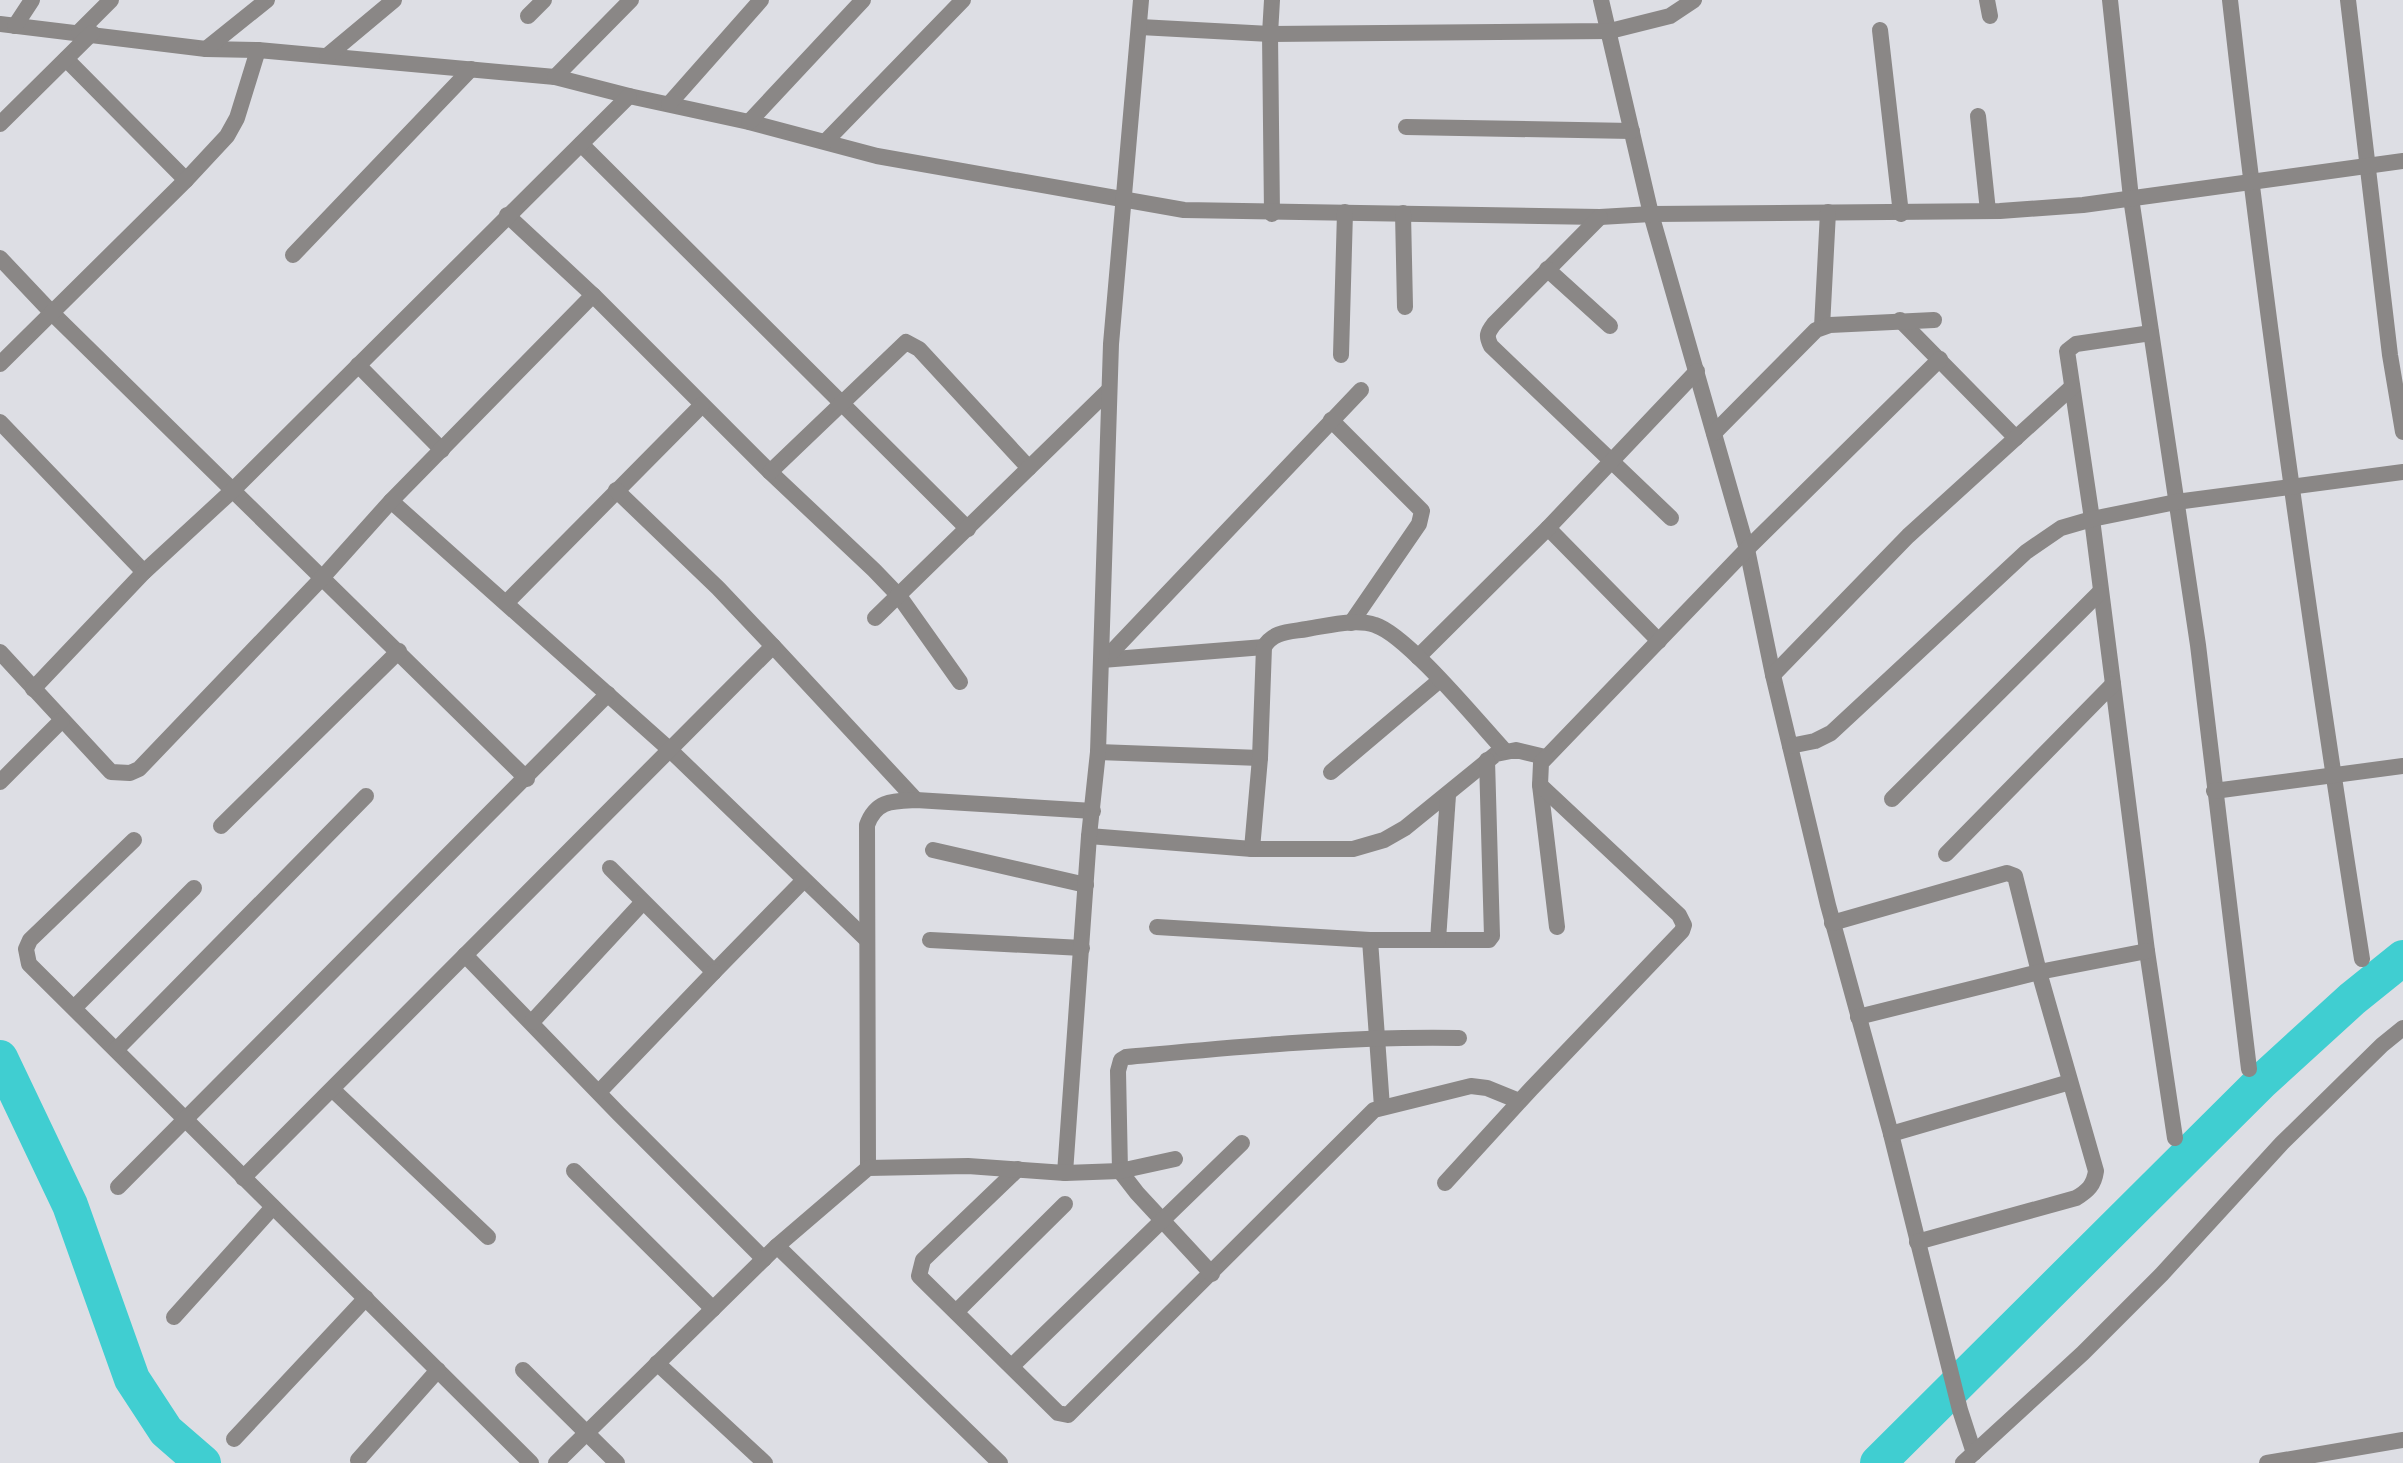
<svg xmlns="http://www.w3.org/2000/svg" width="2403" height="1463" font-family="Cabin,sans-serif">
<rect width="100%" height="100%" fill="#dddee4"/>
<g fill="none" stroke-linecap="round" stroke-linejoin="round">
<g stroke="#40ced1" stroke-width="36">
<path d="M0 1058 70 1205 132 1379 166 1431 203 1463"/>
<path d="M1878 1463 2261 1082 2352 999 2403 958"/>
</g>
<g stroke="#8a8786" stroke-width="16">
<path d="M1272 0 1270 34 1272 214"/>
<path d="M1601 0 1651 214 1747 549 1773 675 1828 905 1891 1134 1960 1410 1974 1453"/>
<path d="M1987 0 1990 16"/>
<path d="M2110 0 2131 198 2198 645 2249 1069"/>
<path d="M2230 0C2266 321 2312 641 2362 959"/>
<path d="M2348 0 2390 355 2403 432"/>
<path d="M528 16 544 0"/>
<path d="M0 24 206 49 258 50 555 77 629 96 749 122 877 156 1184 210 1600 217 1651 214 2000 211 2083 205 2403 161"/>
<path d="M15 26 32 0"/>
<path d="M1140 27 1270 34 1610 31 1670 16 1694 0"/>
<path d="M1880 30 1901 214"/>
<path d="M79 32 111 0"/>
<path d="M206 49 267 0"/>
<path d="M327 56 394 0"/>
<path d="M66 59 186 180"/>
<path d="M555 77 631 0"/>
<path d="M669 104 761 0"/>
<path d="M1978 116 1988 211"/>
<path d="M749 122 863 0"/>
<path d="M0 124 92 33"/>
<path d="M1406 127 1632 131"/>
<path d="M826 141 963 0"/>
<path d="M581 144 968 529"/>
<path d="M1403 213 1405 307"/>
<path d="M507 215 593 295 770 472 874 570 899 596 960 682"/>
<path d="M1600 217 1494 324C1487 333 1486 336 1491 346L1671 518"/>
<path d="M293 255 471 69"/>
<path d="M0 258 52 313 527 779"/>
<path d="M1547 269 1610 326"/>
<path d="M1900 320 2016 438"/>
<path d="M1822 327 1828 212"/>
<path d="M2151 333 2076 344 2067 351 2092 519 2147 951 2175 1138"/>
<path d="M1341 355 1345 212"/>
<path d="M0 364 186 180 227 136 237 118 258 50"/>
<path d="M358 365 442 450"/>
<path d="M1331 420 1422 511 1419 524 1351 623"/>
<path d="M0 422 144 572"/>
<path d="M1714 433 1816 330 1830 325 1934 320"/>
<path d="M770 472 906 342 919 349 1029 468"/>
<path d="M391 501 669 749 867 940"/>
<path d="M1548 528 1659 641"/>
<path d="M507 602 702 405"/>
<path d="M875 618 1109 390"/>
<path d="M773 646 916 800"/>
<path d="M0 652 111 772 130 773 139 769 322 578 391 501 593 295"/>
<path d="M1418 657 1548 528 1697 371"/>
<path d="M1102 660 1264 647"/>
<path d="M1104 660 1361 390"/>
<path d="M1773 675 1908 536 2072 387"/>
<path d="M33 689 144 572 233 490 629 96"/>
<path d="M1790 746 1815 741 1831 733 2026 552 2061 528 2092 519 2176 502 2403 472"/>
<path d="M1098 752 1260 758"/>
<path d="M1331 772 1440 680"/>
<path d="M0 782 62 720"/>
<path d="M2214 791 2403 766"/>
<path d="M1892 799 2100 592"/>
<path d="M221 826 399 651"/>
<path d="M1089 836 1252 849H1353L1384 840 1405 828 1496 754 1516 750 1545 757"/>
<path d="M134 840 30 940 26 949 29 964 531 1463"/>
<path d="M1252 849 1260 758 1264 647C1273 631 1290 632 1307 629 1328 626 1355 618 1375 625 1407 635 1479 723 1504 750"/>
<path d="M933 850 1086 885"/>
<path d="M1946 854 2113 684"/>
<path d="M610 868 714 972 804 880"/>
<path d="M1832 923 2007 873 2015 876 2039 972 2096 1171C2094 1185 2088 1191 2076 1198L1917 1242"/>
<path d="M1157 927 1370 940H1489L1492 936 1487 760"/>
<path d="M1557 927 1540 785 1541 763 1747 549 1940 359"/>
<path d="M930 940 1082 948"/>
<path d="M1370 940 1382 1107"/>
<path d="M1438 940 1448 795"/>
<path d="M465 955 618 1113 764 1259"/>
<path d="M74 1008 194 888"/>
<path d="M1858 1017 2039 972 2147 951"/>
<path d="M532 1022 643 902"/>
<path d="M116 1050 366 796"/>
<path d="M333 1090 488 1237"/>
<path d="M599 1092 714 972"/>
<path d="M1891 1134 2070 1082"/>
<path d="M868 1168 867 825C876 800 893 801 916 800L1093 811"/>
<path d="M1018 1169 923 1260 919 1276 1058 1413 1068 1415 1374 1110 1471 1086 1487 1088 1519 1101"/>
<path d="M574 1171 713 1309"/>
<path d="M1065 1173 1089 836 1098 752 1111 344 1141 0"/>
<path d="M243 1178 773 646 718 588 616 490"/>
<path d="M1445 1183 1531 1089 1682 931 1684 925 1679 915 1540 785"/>
<path d="M118 1187 608 694"/>
<path d="M777 1246 1000 1463"/>
<path d="M1212 1274 1137 1193 1120 1171 1118 1071 1121 1060 1126 1057C1237 1047 1347 1036 1459 1038"/>
<path d="M956 1312 1065 1204"/>
<path d="M174 1317 273 1207"/>
<path d="M657 1363 765 1463"/>
<path d="M1012 1366 1242 1143"/>
<path d="M523 1370 617 1463"/>
<path d="M234 1439 366 1298"/>
<path d="M358 1460 438 1370"/>
<path d="M556 1463 777 1246 868 1168 968 1166 1065 1173 1120 1171 1175 1159"/>
<path d="M1963 1463 2083 1353 2162 1274 2282 1143 2382 1045 2403 1028"/>
<path d="M2267 1463 2403 1440"/>
</g>
</g>
</svg>
